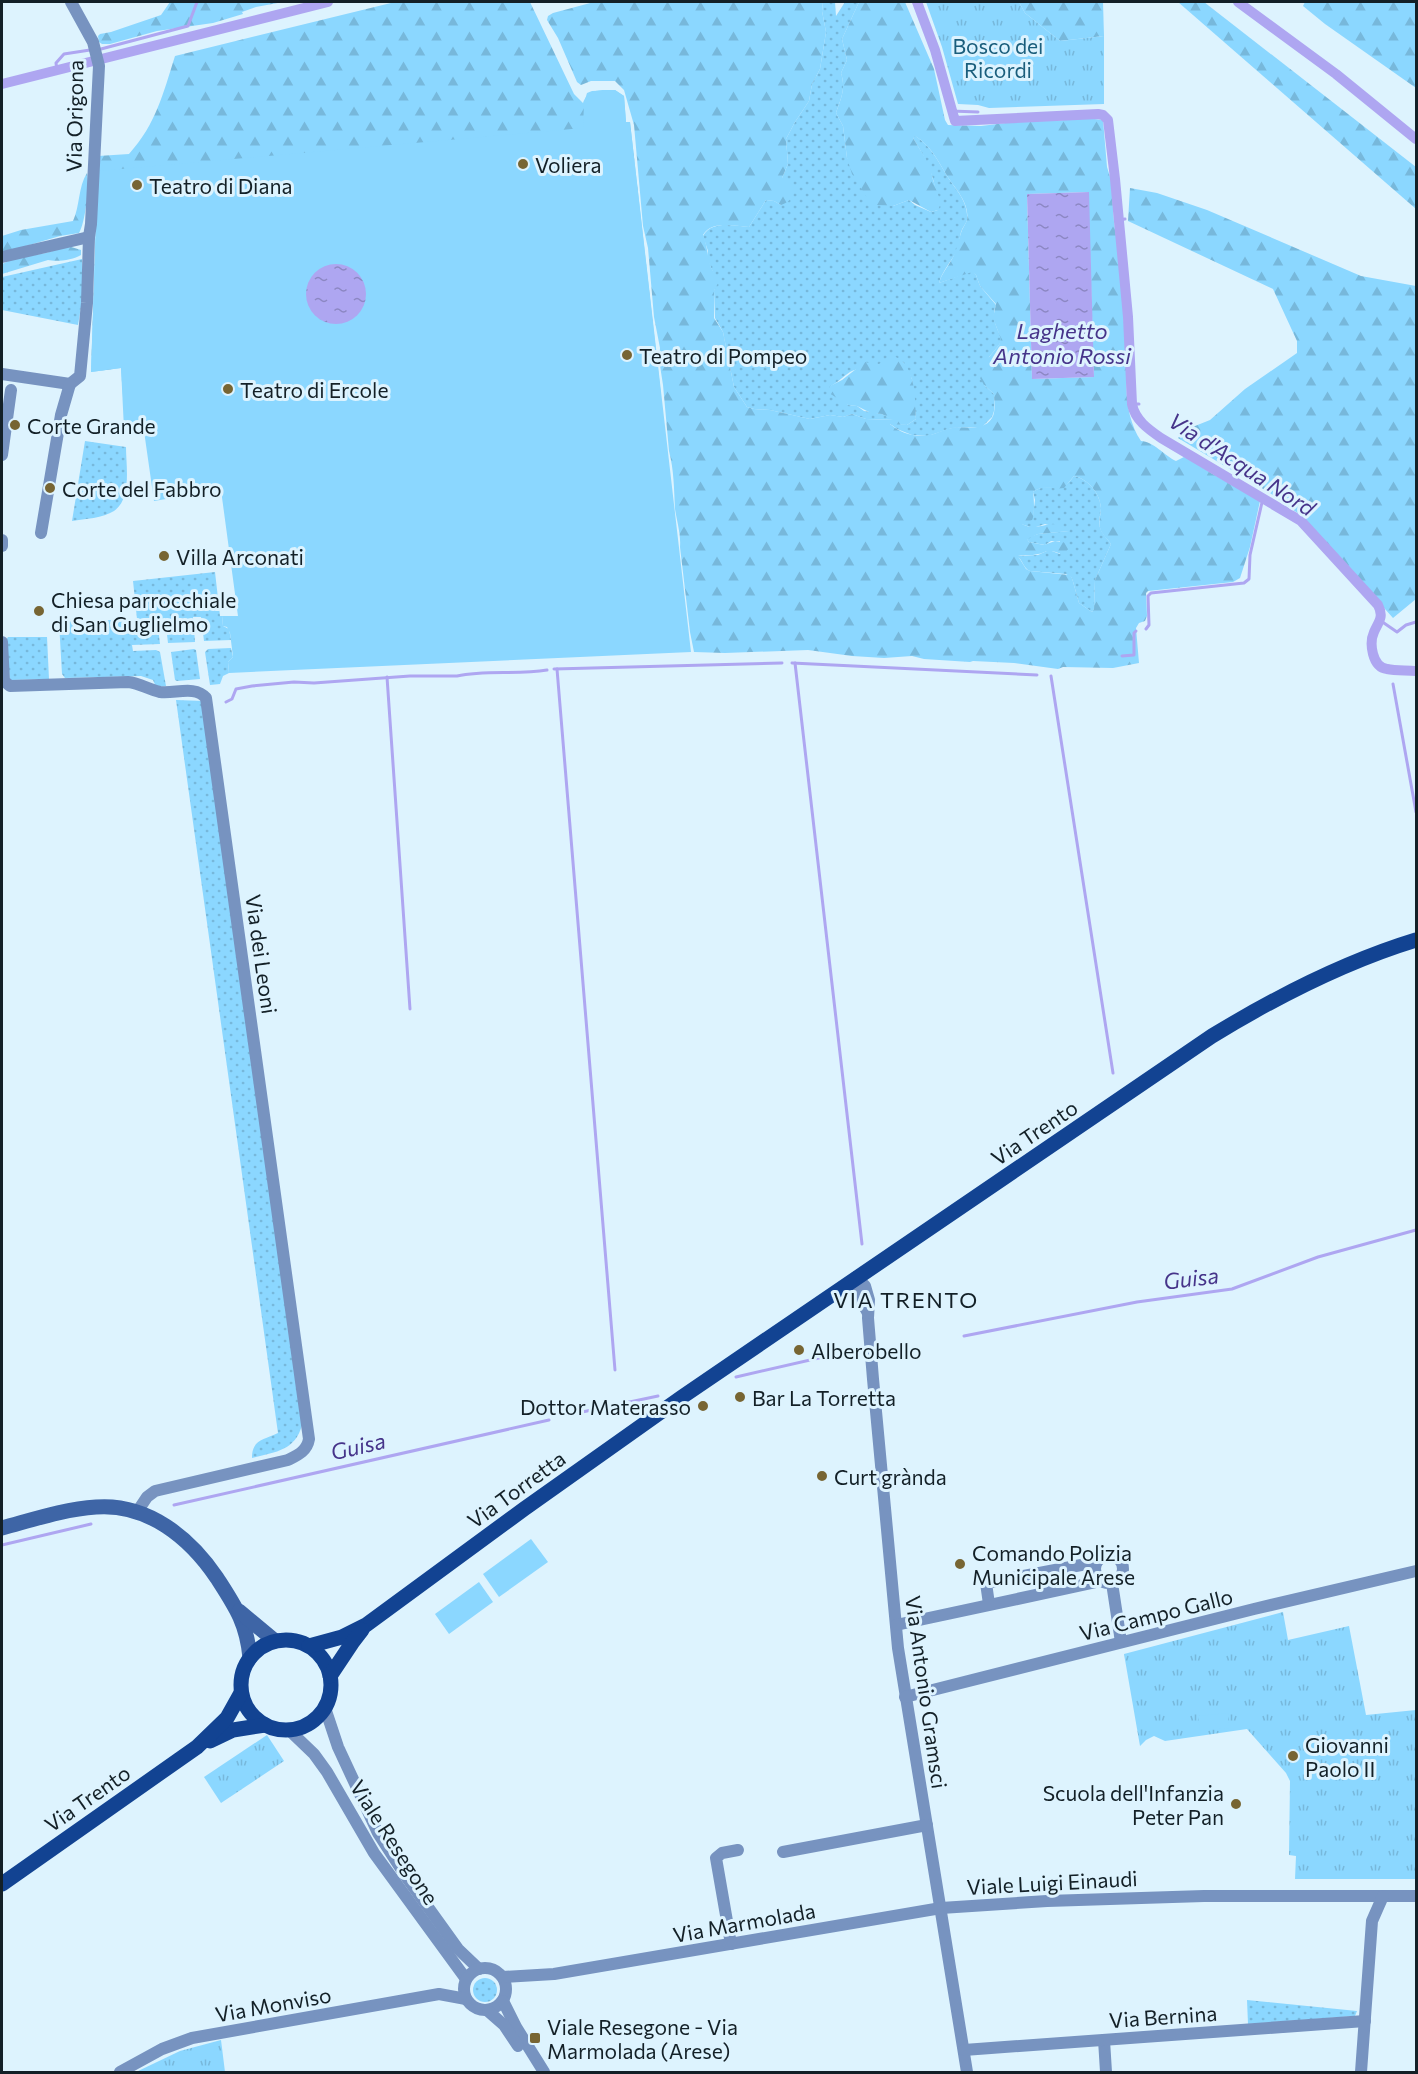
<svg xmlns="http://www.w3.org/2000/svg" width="1418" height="2074" font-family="Commissioner,sans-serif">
<defs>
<pattern id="grass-dots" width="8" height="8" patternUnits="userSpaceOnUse" patternTransform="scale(1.5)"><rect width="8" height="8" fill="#8bd7ff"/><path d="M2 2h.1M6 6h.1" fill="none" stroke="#77b8db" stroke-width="1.8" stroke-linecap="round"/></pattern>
<pattern id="forest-firs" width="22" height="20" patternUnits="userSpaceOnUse" patternTransform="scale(1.5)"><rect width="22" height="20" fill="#8bd7ff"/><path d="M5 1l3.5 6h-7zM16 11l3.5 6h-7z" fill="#77b8db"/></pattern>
<pattern id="park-tufts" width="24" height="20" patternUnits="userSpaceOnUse" patternTransform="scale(1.5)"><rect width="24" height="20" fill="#8bd7ff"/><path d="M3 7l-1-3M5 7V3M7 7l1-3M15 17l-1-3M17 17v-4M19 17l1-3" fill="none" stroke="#77b8db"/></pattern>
<pattern id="water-ripples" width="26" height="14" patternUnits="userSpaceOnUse" patternTransform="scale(1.5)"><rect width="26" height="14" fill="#aea6f1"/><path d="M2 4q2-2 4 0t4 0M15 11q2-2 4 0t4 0" fill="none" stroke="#8c87c3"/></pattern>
</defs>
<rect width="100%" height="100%" fill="#ddf3fe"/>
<g fill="url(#grass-dots)">
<path d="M823 2H835L836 16 845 2H859L842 39 847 60 841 73C846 89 841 98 836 113L843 126 847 158 893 206 909 200 915 205 931 212 938 210C936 179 929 164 913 138L914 135C930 145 937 159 946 174 954 188 969 201 967 220 966 224 962 228 961 232 959 240 959 247 955 254 949 264 942 272 939 283L972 271 976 275 980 286 996 305C991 317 996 327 1002 339L999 345 989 357 984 385 994 394V411L992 417 982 427 952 428 928 436 912 435 897 429 889 423 907 425 916 419 912 379 903 362C888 364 863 365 850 372 844 376 838 382 831 386L848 405 857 406 864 411 882 414 895 420 866 419 852 414 843 417 830 415 810 419 770 410 754 409 747 407 734 387 723 332 715 318 714 291 716 284 714 274 707 259 708 251 703 236C712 220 733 226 749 227L766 200 774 201 781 205 782 178 788 164 786 139 795 122 809 101 812 84 820 69 826 32 822 11Z"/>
<path d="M82 259V301L78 325 2 310V277Z"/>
<path d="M85 441 126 447C126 466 132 499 114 511 103 518 85 519 72 521Z"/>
<path d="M1074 476C1088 479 1100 493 1101 508 1101 513 1099 518 1099 523 1100 532 1106 537 1111 544L1095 580 1094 609 1092 612 1079 603 1072 578 1066 574 1030 571C1023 568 1023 560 1017 556L1038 555 1049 550 1060 554V541H1051L1045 545 1029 542 1026 538 1038 534 1069 531 1045 524 1033 528 1021 524 1033 516 1035 500 1033 492C1050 479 1058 499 1074 476Z"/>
<path d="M215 572 220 616H222L223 626 229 629 231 640 204 641 201 617H193L195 642 168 643 165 618 157 619 160 644 132 645 133 651 156 650 160 652 166 686 156 687 153 680 141 676 65 678 62 674 59 622 137 619 133 581Z"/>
<path d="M8 637H47L49 679 10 680 6 640Z"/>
<path d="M231 648 233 657 228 662 229 673 223 676 220 684 210 685 205 652 208 649Z"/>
<path d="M194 649 196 650 200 679 177 681 175 680 171 652Z"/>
<path d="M176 700 204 701 302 1425C295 1451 275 1452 252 1458 252 1439 264 1440 278 1433Z"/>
<circle cx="485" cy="1990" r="12"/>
<path d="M1247 2000 1357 2011 1355 2016 1248 2024Z"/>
</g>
<g fill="url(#forest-firs)" fill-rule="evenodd">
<path d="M170 2H283L256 7 242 12 243 14 213 23 157 31 110 44H102L99 42 98 36 100 34 111 32 161 15Z"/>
<path d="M395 2H530L574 94 583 103C588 88 601 90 615 90L624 96 626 122H630L661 395 161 393 123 397 121 368 91 372 98 156 129 154C156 124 163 94 175 56Z"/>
<path d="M594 2H823L822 11 826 32 820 69 812 84 809 101 795 122 786 139 788 164 782 178 792 189C792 198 790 202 781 205L774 201 766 200 749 227C733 226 712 220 703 235 710 251 705 267 720 279L714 291V318L723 332 734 387 747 407 754 409 770 410 810 419 830 415 843 417 852 414 866 419 893 420 882 414 871 413 857 406 848 405 829 393 830 386 842 380 865 362 878 365 891 354C894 356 900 359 903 362 916 376 915 401 916 419L907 425 890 424C900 433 916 438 929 435 937 434 944 429 952 428 966 426 983 432 992 418 996 411 994 402 994 394L984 385 980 378 985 362 999 345 1001 339 993 318 996 304 980 286 976 275 972 272 939 283C942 273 947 268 952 259 957 250 958 242 961 233 962 228 966 224 967 220 970 202 954 188 946 174 937 159 930 145 915 136L913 138 930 166 933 180 941 203 938 210 931 212 909 200 893 206 876 205 869 201 852 174 847 158 843 126 836 113C841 98 846 89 841 73L847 60 842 39 859 2H905L934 69 945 120 948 125 981 126 1037 119 1054 121 1086 118 1103 120 1107 167 1111 180 1114 222 1121 269 1127 376C1125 398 1129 423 1141 441 1153 441 1165 456 1176 461L1184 457 1187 458 1211 473 1260 501 1250 547 1240 578 1233 582 1148 591 1146 593 1147 616 1145 621 1139 623 1136 628 1139 663 1113 668 1063 667 1058 669 1014 663 973 661 970 662 924 659 912 656 884 658 852 656 808 650 725 653 694 652 690 632 680 547C681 534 677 522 675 509 674 489 674 470 669 451L663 385 659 359 660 348 654 317 648 248 643 226 634 125 624 90 615 81H591L581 85 577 82 558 38 547 20 548 16 553 13ZM1088 192 1094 377 1032 379 1027 194ZM1074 476C1088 479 1100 493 1101 508 1101 515 1098 521 1100 528 1102 535 1107 538 1111 544L1095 580 1094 609 1092 612 1079 603 1072 578 1069 575 1030 571 1026 569 1018 556C1024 554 1031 556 1038 554 1042 554 1045 551 1048 551 1059 550 1062 560 1070 546L1068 543 1055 541 1044 545 1029 542 1027 539 1038 534 1070 531C1047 515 1041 534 1022 524 1025 523 1029 522 1032 520 1035 516 1034 497 1033 492 1043 484 1053 490 1064 488Z"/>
<path d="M1019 2H1103L1104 36 1060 41 1025 13Z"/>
<path d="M1178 2H1204L1416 167V209Z"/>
<path d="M1305 2H1416V88L1325 24 1303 6Z"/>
<path d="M87 173C90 185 85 224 79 233L60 236 2 253V236L21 230 73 221C80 206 78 187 87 173Z"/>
<path d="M1130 188 1157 193 1207 210 1361 276 1416 286V599L1393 618 1303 517 1270 493 1178 438 1185 430 1210 420 1245 389 1297 353V341L1273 289 1128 221Z"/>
<path d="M68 246 81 250V255C73 260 57 262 48 260L2 274V264L13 259 46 253Z"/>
</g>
<g fill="url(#park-tufts)">
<path d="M926 2H1019L1025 13 1060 41 1104 36V104L989 108 978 105 958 104 942 47Z"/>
<path d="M1283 1612 1288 1640 1349 1626 1366 1715 1416 1710V1879H1295L1296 1856 1289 1855 1290 1781 1286 1773 1247 1729 1165 1741 1154 1736 1146 1740 1140 1746 1124 1654Z"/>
<path d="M267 1735 284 1761 221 1803 204 1777Z"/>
<path d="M221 2040 225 2072H136L180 2051Z"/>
</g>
<g fill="#8bd7ff">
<path d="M615 90 624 96 626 122H630L691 652 229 673 228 662 233 657 230 633 227 627 223 626 222 616H238L221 490 154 501 144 431 124 429 121 368 91 372 98 171 583 128 584 103 587 93 592 91Z"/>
<path d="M531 1539 548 1562 499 1597 483 1574Z"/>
<path d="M479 1582 493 1602 449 1634 435 1614Z"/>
<path d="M1228 1713 1229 1728 1200 1731 1198 1716Z"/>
</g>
<g fill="url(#water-ripples)">
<path d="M1089 192 1094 377 1032 379 1027 194Z"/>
<circle cx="336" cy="294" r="30"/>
</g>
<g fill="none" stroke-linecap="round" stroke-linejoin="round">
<g stroke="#aea6f1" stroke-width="3">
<path d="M101 49 188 26 197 2"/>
<path d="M57 70 56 63 64 54 90 50"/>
<path d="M951 111 978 112"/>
<path d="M1119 220 1125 219"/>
<path d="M1132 404H1139"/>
<path d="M1381 621 1397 632 1406 625 1416 622"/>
<path d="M1146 629 1149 625 1148 596 1151 593 1244 583 1249 579 1250 555 1263 498"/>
<path d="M1122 656 1134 655V633L1136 631"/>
<path d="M792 663 1037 675"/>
<path d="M795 663 862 1244"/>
<path d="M554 669 782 663"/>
<path d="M557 669 615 1370"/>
<path d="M1393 672V670"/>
<path d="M1051 676 1113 1073"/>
<path d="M387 677 410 1009"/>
<path d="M1393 684 1416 812"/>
<path d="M226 702 232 699 236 689 252 686 294 682 314 683 410 676H457C486 670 517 675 547 670"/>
<path d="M964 1336 1137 1302 1232 1289 1318 1257 1416 1230"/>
<path d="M736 1377 832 1355 863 1352"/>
<path d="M568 1415 658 1396"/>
<path d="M174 1505 549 1420"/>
<path d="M2 1545 91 1524"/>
</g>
<g stroke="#aea6f1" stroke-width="10">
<path d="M917 2 935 50 955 121 1098 114 1103 115 1108 120 1115 179 1128 317 1132 404C1135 420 1148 429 1161 438L1301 521 1378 605C1384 617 1379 621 1374 632 1369 643 1372 667 1387 669 1396 671 1407 670 1416 671"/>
<path d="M1238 2 1336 74 1416 139"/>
<path d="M2 84 328 2"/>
</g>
<g stroke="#7793c0" stroke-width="12">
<path d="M2 257 89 237"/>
<path d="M2 374 70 384 80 376 87 303 89 237 91 224 99 66 93 42 71 2"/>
<path d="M2 455 11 390"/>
<path d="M41 533 61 415 70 384"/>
<path d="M2 540V546"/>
<path d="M2 642 4 681 10 686 128 682C140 683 149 690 160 692 175 694 195 685 206 698L309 1439C307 1451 298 1455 288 1460L155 1491 147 1497 137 1512"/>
<path d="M856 1277 865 1286 869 1300 868 1318 873 1379 898 1648 967 2072"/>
<path d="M856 1277 857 1293 868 1313"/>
<circle cx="1109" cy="1569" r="14"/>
<path d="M1112 1583 1121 1642"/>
<path d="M989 1604 986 1583 1097 1562"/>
<path d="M896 1625 1101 1581"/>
<path d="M905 1697 1254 1609 1416 1571"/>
<path d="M325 1708 338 1747 378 1833 407 1878 458 1949 479 1969"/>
<path d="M289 1730 314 1754 327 1772 374 1853 466 1979"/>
<path d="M783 1852 927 1825"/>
<path d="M731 1944 716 1858 722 1853 738 1850"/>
<circle cx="485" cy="1989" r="21"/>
<path d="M503 1977 554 1974 941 1908 1047 1901 1204 1896H1416"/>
<path d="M503 2001 516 2027 544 2072"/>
<path d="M488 2011 504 2025 518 2046"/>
<path d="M1104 2040 1106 2072"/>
<path d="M964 2050 1365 2021"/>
<path d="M120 2072 162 2049 192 2038 439 1994 466 1999"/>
<path d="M1361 2072 1372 1921 1383 1896"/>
</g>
<g stroke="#3e65a6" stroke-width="15">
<path d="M2 1528C32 1520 65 1509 96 1507 148 1503 190 1538 217 1578 235 1606 247 1623 250 1658"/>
<path d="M239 1611 275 1641"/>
</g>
<g stroke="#124392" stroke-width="15">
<circle cx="286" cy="1685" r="45"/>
<path d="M309 1646 342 1637 366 1625 524 1509 682 1397 1212 1036C1276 997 1344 962 1416 940"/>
<path d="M330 1676 352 1643 362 1630"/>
<path d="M210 1741 233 1730 265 1725"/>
<path d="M2 1884 197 1747 227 1718 241 1693"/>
</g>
</g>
<g fill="#776533" stroke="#ddf3fe" stroke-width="2">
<circle cx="523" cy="164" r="6"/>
<circle cx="137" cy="185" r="6"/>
<circle cx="627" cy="355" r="6"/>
<circle cx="228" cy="389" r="6"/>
<circle cx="15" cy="425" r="6"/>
<circle cx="50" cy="488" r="6"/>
<circle cx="164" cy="556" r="6"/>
<circle cx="39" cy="611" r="6"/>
<circle cx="799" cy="1350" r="6"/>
<circle cx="740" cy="1397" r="6"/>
<circle cx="703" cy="1406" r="6"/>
<circle cx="822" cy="1476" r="6"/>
<circle cx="960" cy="1564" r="6"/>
<circle cx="1293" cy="1756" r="6"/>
<circle cx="1236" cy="1804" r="6"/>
<rect x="529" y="2032" width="12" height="12" rx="3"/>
</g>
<g text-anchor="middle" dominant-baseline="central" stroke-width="6" stroke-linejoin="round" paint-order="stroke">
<g font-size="21" fill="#1a5e7c" stroke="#ddf3fe">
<text x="998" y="45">Bosco dei<tspan x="998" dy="24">Ricordi</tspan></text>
</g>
<g font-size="21" fill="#132027" stroke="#ddf3fe">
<text transform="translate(74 116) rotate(-89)">Via Origona</text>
<text transform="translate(262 954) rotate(82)">Via dei Leoni</text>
<text transform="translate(1034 1132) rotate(-34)">Via Trento</text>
<text transform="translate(516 1489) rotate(-36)">Via Torretta</text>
<text transform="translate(1156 1614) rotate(-14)">Via Campo Gallo</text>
<text transform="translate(927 1692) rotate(82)">Via Antonio Gramsci</text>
<text transform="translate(87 1798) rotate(-35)">Via Trento</text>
<text transform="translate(395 1842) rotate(57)">Viale Resegone</text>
<text transform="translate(1052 1882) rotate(-3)">Viale Luigi Einaudi</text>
<text transform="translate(744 1922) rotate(-10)">Via Marmolada</text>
<text transform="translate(273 2004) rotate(-10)">Via Monviso</text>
<text transform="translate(1163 2016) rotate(-4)">Via Bernina</text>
</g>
<g font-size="21" fill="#132027" stroke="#ddf3fe" text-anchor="start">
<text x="535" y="164">Voliera</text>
<text x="149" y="185">Teatro di Diana</text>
<text x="639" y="355">Teatro di Pompeo</text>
<text x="240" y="389">Teatro di Ercole</text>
<text x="27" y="425">Corte Grande</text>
<text x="62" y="488">Corte del Fabbro</text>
<text x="176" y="556">Villa Arconati</text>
<text x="51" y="599">Chiesa parrocchiale<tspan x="51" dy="24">di San Guglielmo</tspan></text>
<text x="811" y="1350">Alberobello</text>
<text x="752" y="1397">Bar La Torretta</text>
<text x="691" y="1406" text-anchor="end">Dottor Materasso</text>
<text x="834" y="1476">Curt grànda</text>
<text x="972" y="1552">Comando Polizia<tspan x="972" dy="24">Municipale Arese</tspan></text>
<text x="1305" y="1744">Giovanni<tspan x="1305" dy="24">Paolo II</tspan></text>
<text x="1224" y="1792" text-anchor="end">Scuola dell'Infanzia<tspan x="1224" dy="24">Peter Pan</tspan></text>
<text x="547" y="2026">Viale Resegone - Via<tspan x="547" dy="24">Marmolada (Arese)</tspan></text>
</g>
<g font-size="22" font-style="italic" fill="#46348a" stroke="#ddf3fe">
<text x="1062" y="330">Laghetto<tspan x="1062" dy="25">Antonio Rossi</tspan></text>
<text transform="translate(1242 464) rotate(33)">Via d'Acqua Nord</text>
<text transform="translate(1191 1278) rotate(-7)">Guisa</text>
<text transform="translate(358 1446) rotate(-13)">Guisa</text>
</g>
<g font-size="22" letter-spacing="1.5" fill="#132027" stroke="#ddf3fe">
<text x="906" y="1299">VIA TRENTO</text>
</g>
</g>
<rect width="1418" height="2074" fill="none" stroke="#132027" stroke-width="6"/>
</svg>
